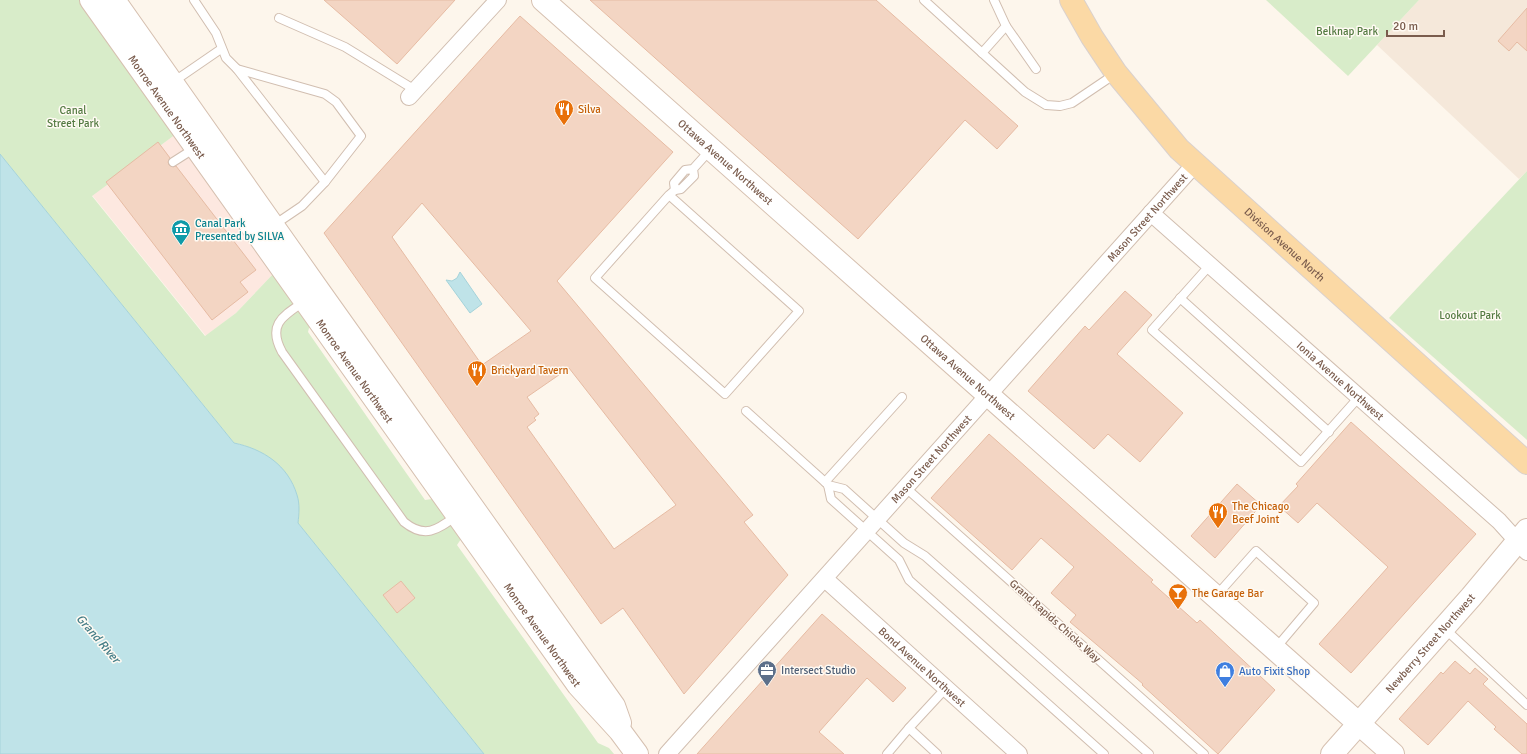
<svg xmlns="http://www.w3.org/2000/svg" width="1527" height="754" font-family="Signika,sans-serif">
<rect width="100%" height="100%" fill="#fdf6ec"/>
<path fill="#f5e8da" d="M1419 0H1527V171L1519 179 1377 45Z"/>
<path fill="#fde8e0" d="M176 134 274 273 236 313 206 336 92 195Z"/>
<g fill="#d8ecc9">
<path d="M0 0H80L176 134 92 196 205 336 236 313 274 273 310 324 308 332 425 500 432 499 461 539 457 545 598 743 609 748 614 754H484L298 523C301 490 292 475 265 457 255 450 247 445 234 443L0 154Z"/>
<path d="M1266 0H1419L1348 76Z"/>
<path d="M1527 171V440L1389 318Z"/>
</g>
<g fill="#bfe3e8" stroke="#a5d3da">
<path d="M0 154 234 443C263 449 288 465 297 495 300 504 299 514 298 523L484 754H0Z"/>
<path d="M460 272 482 304 470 313 446 280 452 281 457 278Z"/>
</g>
<g fill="#f3d5c3" stroke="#e6bba3" fill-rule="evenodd">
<path d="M324 0H455L397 64Z"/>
<path d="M590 0H876L1018 126 997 149 965 120 858 239Z"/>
<path d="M1527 8V51L1517 42 1509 51 1498 41Z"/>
<path d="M520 16 673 152 557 281 753 515 744 522 788 575 684 694 623 608 601 624 324 233ZM422 203 531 331 482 365 392 237ZM569 368 676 505 614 549 527 427 536 420 534 418 539 414 527 397Z"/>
<path d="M158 142 170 158 168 162 169 165 173 167 176 166 256 270 240 282 248 292 212 320 106 182Z"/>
<path d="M1125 291 1152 315 1117 354 1183 413 1140 462 1108 434 1094 449 1028 391 1085 326 1089 330Z"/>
<path d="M1351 422 1476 534 1351 673 1319 644 1388 567 1317 503 1298 523 1279 506 1298 486 1296 484Z"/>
<path d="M989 434 1153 580 1151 582 1197 623 1200 620 1275 690 1218 754 1142 685 1143 684 1070 622 1076 615 1051 593 1074 567 1041 538 1012 570 931 498Z"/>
<path d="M1237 484 1261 505 1215 558 1191 536Z"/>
<path d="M401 581 415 598 397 613 383 595Z"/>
<path d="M822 614 906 688 893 702 867 678 819 732 844 754H697Z"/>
<path d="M1455 661 1470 674 1475 668 1488 679 1483 684 1527 724V754H1522L1494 729 1496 727 1468 701 1428 745 1399 719 1441 672 1443 674Z"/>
</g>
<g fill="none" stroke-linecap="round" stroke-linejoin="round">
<defs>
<g id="lane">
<path d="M194 0 216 33 226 58 237 69 325 94 336 102 361 136 325 182 302 206 274 225"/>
<path d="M924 0 1025 92 1046 105 1060 106 1072 103 1115 74"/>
<path d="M279 18 345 47 415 90"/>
<path d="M1006 26 1036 69"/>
<path d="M982 53 1006 26 994 0"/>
<path d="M237 69 325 182"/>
<path d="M173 82 221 49"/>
<path d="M173 162 195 148"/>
<path d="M693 169 685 170 674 183 675 190 681 189 694 176 693 169 711 149"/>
<path d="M669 195 799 311 725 394 595 278 669 195 675 190"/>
<path d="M1210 265 1152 330 1301 462 1359 397"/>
<path d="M1180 298 1329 432"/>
<path d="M305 301C283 316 267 324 282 352L404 522C425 539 437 530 456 516"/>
<path d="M902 397 825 482 828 485 831 499 899 560 909 580 1104 754"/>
<path d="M746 411 825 482"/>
<path d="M828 485 844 489 904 543 925 556 1149 754"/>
<path d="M906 488 1204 754"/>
<path d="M1216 596 1256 551 1314 603 1275 649"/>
<path d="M1444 628 1527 705"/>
<path d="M887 754 909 728"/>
<path d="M937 754 909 728 946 688"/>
</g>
<g id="street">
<path d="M409 97 498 0"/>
<path id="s1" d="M1151 213 1499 521 1527 552"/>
<path id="s2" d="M825 579 1019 754"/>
<path id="s3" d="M667 754 1195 164"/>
</g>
<g id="secondary">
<path id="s4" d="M91 0 578 685 620 731 637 754"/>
<path d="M114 0 319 291 614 706 620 723"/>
<path id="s5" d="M543 0 1393 754"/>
<path id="s6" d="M1332 754 1471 597 1527 530"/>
</g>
<g id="primary">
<path id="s7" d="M1071 0 1092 37 1116 73 1179 149 1527 463"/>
</g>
</defs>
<use href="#lane" stroke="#d1beb0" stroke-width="10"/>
<use href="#street" stroke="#d1beb0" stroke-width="18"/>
<use href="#secondary" stroke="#d6c0b0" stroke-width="24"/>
<use href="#primary" stroke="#dad1cd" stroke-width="24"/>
<use href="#lane" stroke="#fff" stroke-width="8"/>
<use href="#street" stroke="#fff" stroke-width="16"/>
<use href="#secondary" stroke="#fff" stroke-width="22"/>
<use href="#primary" stroke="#fbd9a5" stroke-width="22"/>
</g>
<defs>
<symbol id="restaurant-pin" viewBox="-11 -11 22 30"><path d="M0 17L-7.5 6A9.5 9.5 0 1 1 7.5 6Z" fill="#e8710a" stroke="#fffaf3"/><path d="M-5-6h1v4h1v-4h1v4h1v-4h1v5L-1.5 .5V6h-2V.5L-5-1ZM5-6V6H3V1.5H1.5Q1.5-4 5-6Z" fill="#fff"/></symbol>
<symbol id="museum-pin" viewBox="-11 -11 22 30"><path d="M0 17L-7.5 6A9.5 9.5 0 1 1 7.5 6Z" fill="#0f9aa8" stroke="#fffaf3"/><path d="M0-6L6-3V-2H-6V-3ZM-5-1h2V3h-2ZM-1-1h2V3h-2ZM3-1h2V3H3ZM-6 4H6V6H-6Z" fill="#fff"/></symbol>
<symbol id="bar-pin" viewBox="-11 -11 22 30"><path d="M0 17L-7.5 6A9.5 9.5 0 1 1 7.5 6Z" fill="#e8710a" stroke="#fffaf3"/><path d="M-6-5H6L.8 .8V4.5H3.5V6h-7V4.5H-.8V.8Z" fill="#fff"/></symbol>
<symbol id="office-pin" viewBox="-11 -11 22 30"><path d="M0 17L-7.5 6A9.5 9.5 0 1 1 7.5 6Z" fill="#5c6f8a" stroke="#fffaf3"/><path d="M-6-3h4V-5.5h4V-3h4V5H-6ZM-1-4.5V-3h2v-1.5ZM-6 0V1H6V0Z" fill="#fff"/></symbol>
<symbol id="shop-pin" viewBox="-11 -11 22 30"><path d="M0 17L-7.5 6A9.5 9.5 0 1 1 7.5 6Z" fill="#3f7fe0" stroke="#fffaf3"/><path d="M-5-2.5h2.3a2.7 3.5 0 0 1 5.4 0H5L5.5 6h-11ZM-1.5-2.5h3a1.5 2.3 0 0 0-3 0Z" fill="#fff"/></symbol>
</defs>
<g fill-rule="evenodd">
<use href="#restaurant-pin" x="553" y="98" width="22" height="30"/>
<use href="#museum-pin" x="170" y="218" width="22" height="30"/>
<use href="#restaurant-pin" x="466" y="359" width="22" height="30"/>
<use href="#restaurant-pin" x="1207" y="501" width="22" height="30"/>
<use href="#bar-pin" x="1167" y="582" width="22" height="30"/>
<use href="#office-pin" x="756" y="659" width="22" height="30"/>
<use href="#shop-pin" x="1214" y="660" width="22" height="30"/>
</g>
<g text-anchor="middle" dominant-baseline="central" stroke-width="3" stroke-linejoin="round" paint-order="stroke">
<g font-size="11" fill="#537a41" stroke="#fffaf3">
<text x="1347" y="31">Belknap Park</text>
<text x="73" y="110">Canal<tspan x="73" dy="13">Street Park</tspan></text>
<text x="1470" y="315">Lookout Park</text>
</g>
<g font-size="11" fill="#7a5c4d" stroke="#fffaf3">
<text stroke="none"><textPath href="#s4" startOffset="131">Monroe Avenue Northwest</textPath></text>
<text stroke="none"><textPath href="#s5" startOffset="244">Ottawa Avenue Northwest</textPath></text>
<text stroke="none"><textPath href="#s3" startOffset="720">Mason Street Northwest</textPath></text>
<text stroke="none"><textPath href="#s7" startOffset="327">Division Avenue North</textPath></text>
<text stroke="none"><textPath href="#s4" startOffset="455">Monroe Avenue Northwest</textPath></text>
<text stroke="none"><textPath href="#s5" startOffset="568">Ottawa Avenue Northwest</textPath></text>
<text stroke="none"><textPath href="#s1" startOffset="253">Ionia Avenue Northwest</textPath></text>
<text stroke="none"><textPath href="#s3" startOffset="396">Mason Street Northwest</textPath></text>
<text transform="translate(1055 621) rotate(42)">Grand Rapids Chicks Way</text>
<text stroke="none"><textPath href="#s4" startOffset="779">Monroe Avenue Northwest</textPath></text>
<text stroke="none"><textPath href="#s6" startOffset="148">Newberry Street Northwest</textPath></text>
<text stroke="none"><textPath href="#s2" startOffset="131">Bond Avenue Northwest</textPath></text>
</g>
<g font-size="11" fill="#c56008" stroke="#fffaf3" text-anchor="start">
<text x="578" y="109">Silva</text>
<text x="491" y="370">Brickyard Tavern</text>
<text x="1232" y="506">The Chicago<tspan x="1232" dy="13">Beef Joint</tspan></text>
<text x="1192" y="593">The Garage Bar</text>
</g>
<g font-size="11" fill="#0d838f" stroke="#fffaf3" text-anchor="start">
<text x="195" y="223">Canal Park<tspan x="195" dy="13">Presented by SILVA</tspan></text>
</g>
<g font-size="11" fill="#4e5e75" stroke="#fffaf3" text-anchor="start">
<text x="781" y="670">Intersect Studio</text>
</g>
<g font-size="11" fill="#366cbe" stroke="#fffaf3" text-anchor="start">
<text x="1239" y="671">Auto Fixit Shop</text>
</g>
<g font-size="12" font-style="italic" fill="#437c86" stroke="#fffaf3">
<text transform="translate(98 639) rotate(49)">Grand River</text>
</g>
</g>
<path d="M1387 30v6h57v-6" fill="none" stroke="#7a5c4d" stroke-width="2"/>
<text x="1393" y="30" font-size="12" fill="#7a5c4d" stroke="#fffaf3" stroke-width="3" paint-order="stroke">20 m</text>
</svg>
